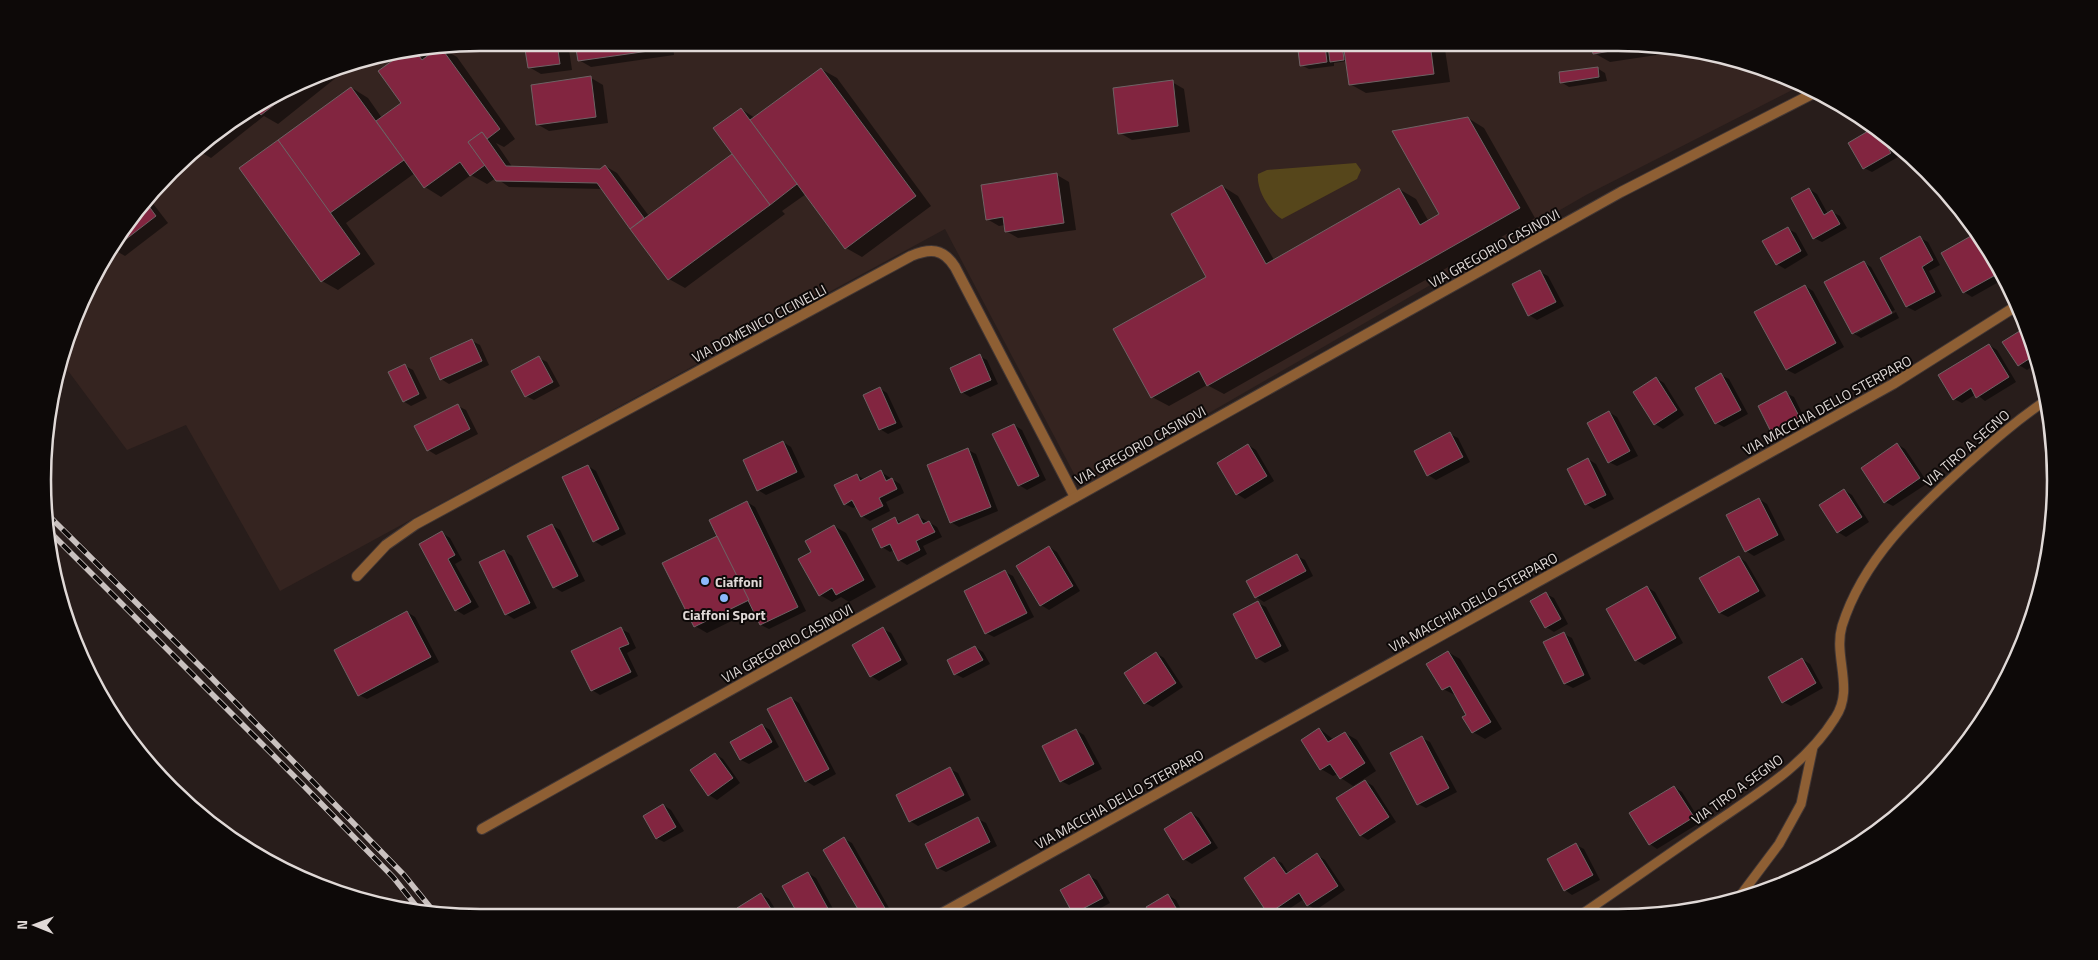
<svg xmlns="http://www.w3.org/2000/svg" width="2098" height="960" font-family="'Titillium Web',sans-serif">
<rect width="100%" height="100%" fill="#281d1b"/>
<path fill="#352420" d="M480 43H1618L1703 51 1785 76 1802 85 1586 195 1081 487 945 229 280 591 186 425 127 450 63 364 101 262 192 151 261 101 339 66Z"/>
<path fill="#56461b" d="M1356 163 1361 170 1357 179 1282 219C1269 211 1256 189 1258 174L1267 170Z"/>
<g fill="#0007">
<path d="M525 43H568L572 70 541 74 529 67Z"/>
<path d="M576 43H673L674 55 591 67 579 60Z"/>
<path d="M1344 43H1401L1402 49 1415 47 1414 43H1444L1450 82 1366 93 1350 84 1347 61 1334 63V66L1309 69 1301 65 1325 48 1330 50 1342 45 1345 47Z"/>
<path d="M1592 43H1618L1690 50 1610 62 1594 53Z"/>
<path d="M438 49H443L457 57 515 139 504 147 496 143 513 168 600 170 605 166 617 173 649 216 732 155 735 156 741 109 755 118 821 69 837 78 931 206 862 257 846 248 806 194 782 211 785 214 685 288 669 279 603 189 509 187 496 178 487 184 471 175 441 197 425 187 415 173 346 223 375 264 338 290 322 281 241 168 352 88 368 98 382 118 402 103 380 71 401 55 420 52 428 57Z"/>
<path d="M344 65 347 69 278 124 264 116 211 158 195 149 261 101Z"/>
<path d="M1597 68 1605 73 1607 81 1569 87 1561 82Z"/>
<path d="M591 78 603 85 608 123 549 131 537 124Z"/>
<path d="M1172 82 1184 89 1190 132 1132 140 1120 133Z"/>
<path d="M1468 118 1484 128 1535 218 1224 394 1207 385 1169 406 1152 397 1208 277 1222 186 1238 196 1274 260 1399 189 1416 199 1429 222 1441 215Z"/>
<path d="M1876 128 1887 137 1898 157 1872 172 1864 168Z"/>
<path d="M1057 175 1069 182 1076 230 1018 238 1006 231 1005 225 999 226 987 219Z"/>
<path d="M1809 189 1817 194 1828 214 1832 212 1840 216 1847 228 1822 242 1814 238Z"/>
<path d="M151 201 168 223 125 256 113 249Z"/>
<path d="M1788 229 1796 233 1808 255 1785 269 1777 264Z"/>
<path d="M1979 233 2004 279 1972 297 1964 292Z"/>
<path d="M1920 238 1928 242 1940 265 1929 271 1942 296 1915 311 1907 307 1881 258Z"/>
<path d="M1863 262 1871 267 1895 310 1856 331V334L1896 312 1899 318 1861 338 1853 333Z"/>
<path d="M1540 272 1548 276 1564 306 1537 320 1529 315Z"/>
<path d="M1805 286 1813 291 1844 347 1795 374 1787 370 1756 313Z"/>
<path d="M2027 328 2037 363 2027 370 2019 365 2004 343Z"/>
<path d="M472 341 480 345 489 365 449 384 441 379Z"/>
<path d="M1989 345 1997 350 2016 382 1985 401 1976 394 1962 403 1954 399Z"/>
<path d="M979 356 987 360 998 384 970 397 962 392Z"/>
<path d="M539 358 547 362 560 386 534 400 526 396Z"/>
<path d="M405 366 413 370 427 398 411 406 403 401Z"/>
<path d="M61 369 63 373 57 378Z"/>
<path d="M1721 375 1729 379 1748 414 1724 427 1716 423Z"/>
<path d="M1656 378 1664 383 1684 415 1663 429 1655 424Z"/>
<path d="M879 388 887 393 903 427 888 434 880 429Z"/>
<path d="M1786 393 1794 397 1807 423 1780 436 1772 432 1759 406Z"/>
<path d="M458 406 466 410 478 434 436 455 428 450Z"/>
<path d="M1609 412 1617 417 1638 456 1617 466 1609 462Z"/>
<path d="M1014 425 1022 430 1046 480 1027 490 1019 485Z"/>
<path d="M1450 434 1458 438 1470 462 1436 480 1428 475Z"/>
<path d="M783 442 791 447 805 477 766 495 758 490Z"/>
<path d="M1897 444 1905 449 1928 483 1893 506 1885 502Z"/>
<path d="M1248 445 1256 450 1274 481 1245 499 1237 494Z"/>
<path d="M968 450 976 454 998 511 959 527 951 522Z"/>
<path d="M1588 459 1596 464 1614 499 1594 509 1586 504Z"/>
<path d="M588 466 596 471 626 534 602 546 594 541Z"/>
<path d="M881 472 900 484 904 493 886 502 890 511 870 521 862 516 857 506 853 508 845 504 857 475 865 480Z"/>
<path d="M1844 490 1852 495 1869 522 1846 537 1838 532Z"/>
<path d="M1759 499 1767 504 1785 540 1754 556 1746 551Z"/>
<path d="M747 502 755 507 806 611 769 629 761 625 754 610 707 633 695 626 717 537Z"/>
<path d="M918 516 937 527 942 537 923 546 927 554 907 565 899 560 894 550 890 552 882 547 895 519 903 523Z"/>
<path d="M552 525 560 530 585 581 562 592 554 587Z"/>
<path d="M834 526 846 533 876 587 849 602 841 597 832 602 820 595 813 552Z"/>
<path d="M442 533 450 538 462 560 455 564 479 607 464 615 456 610Z"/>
<path d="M1049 547 1057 552 1080 591 1049 610 1041 605Z"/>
<path d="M504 551 512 556 537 608 514 619 506 614Z"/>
<path d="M1297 556 1305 560 1313 576 1264 602 1256 597Z"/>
<path d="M1739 557 1746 562 1766 596 1728 617 1720 613Z"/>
<path d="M1005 572 1013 576 1034 617 994 637 986 633Z"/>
<path d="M1647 587 1655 592 1683 643 1644 665 1636 660Z"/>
<path d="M1546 594 1554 598 1568 624 1554 632 1546 627 1532 602Z"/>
<path d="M1258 603 1266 607 1289 651 1265 663 1257 658 1235 615Z"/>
<path d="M407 612 415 617 439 662 367 699 359 695Z"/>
<path d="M68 622 79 637 74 640 67 623Z"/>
<path d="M621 629 629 633 636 648 627 653 638 676 600 695 592 690Z"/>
<path d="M883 629 891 633 908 664 879 681 871 676Z"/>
<path d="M1564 634 1572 638 1591 679 1573 688 1565 684 1545 643Z"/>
<path d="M975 647 983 652 990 664 963 678 955 674Z"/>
<path d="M1448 652 1460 659 1502 729 1485 739 1473 732 1468 715 1457 696 1443 689 1428 664Z"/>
<path d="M1156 653 1164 658 1183 687 1153 707 1145 703Z"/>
<path d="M1802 659 1810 664 1823 688 1791 706 1783 702Z"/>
<path d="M791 698 799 703 836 774 814 786 806 781Z"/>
<path d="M762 725 770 730 779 747 749 764 741 760 732 743Z"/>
<path d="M1320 729 1334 740 1345 733 1357 740 1376 771 1353 786 1341 778 1338 774 1333 776 1321 769Z"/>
<path d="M1076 730 1084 735 1102 769 1069 785 1061 781Z"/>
<path d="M1422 738 1430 742 1457 792 1426 808 1418 804Z"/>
<path d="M715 754 723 759 740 783 717 800 709 795Z"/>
<path d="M950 769 958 773 971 800 918 826 910 821Z"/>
<path d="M1365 781 1373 786 1396 822 1368 840 1360 835Z"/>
<path d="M1674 787 1682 792 1701 822 1657 849 1650 844Z"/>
<path d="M663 805 671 810 684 831 664 842 656 838Z"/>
<path d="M1191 813 1199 818 1218 848 1192 864 1184 859 1165 830Z"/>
<path d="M978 819 986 823 997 846 946 872 938 868Z"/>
<path d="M844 839 852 843 893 915 863 916 825 850Z"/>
<path d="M1576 845 1584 849 1600 880 1572 895 1565 890Z"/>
<path d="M1317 855 1325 860 1345 890 1316 910 1308 905 1304 899 1280 915 1269 913 1274 859 1282 863 1289 874Z"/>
<path d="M808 873 816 878 837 916H801L784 886Z"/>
<path d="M1089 876 1097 880 1110 903 1086 916H1078L1074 913Z"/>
<path d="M761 894 769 899 780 917H744Z"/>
<path d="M1168 895 1176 900 1184 915H1152L1147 907Z"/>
</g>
<g fill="#822540" stroke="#6e6264">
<path d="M524 43H557L560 64 528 68Z"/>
<path d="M575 43H662L663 49 578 61Z"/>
<path d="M1343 43H1387L1388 49 1413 46V43H1430L1434 74 1349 85Z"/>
<path d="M1591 43H1618L1646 45 1593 54Z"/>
<path d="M1342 44 1344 60 1330 62 1328 46Z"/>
<path d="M1325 46 1327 62 1300 66 1298 50Z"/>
<path d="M442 49 500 129 487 139 482 132 468 142 485 165 470 176 460 162 424 188 376 121 401 103 378 71 399 56 417 53 422 60 435 50Z"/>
<path d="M1598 67 1599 77 1560 83 1559 72Z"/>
<path d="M821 68 916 196 845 249 750 120Z"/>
<path d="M591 76 596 117 536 125 531 85Z"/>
<path d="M1173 80 1178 126 1118 134 1113 88Z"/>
<path d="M302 83 261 115 254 107 261 101Z"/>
<path d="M351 87 404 160 330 213 278 140Z"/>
<path d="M741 108 797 184 770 205 713 128Z"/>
<path d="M1468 117 1520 208 1207 386 1199 371 1151 398 1113 329 1206 277 1171 214 1222 185 1266 264 1399 188 1420 225 1439 214 1392 131Z"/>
<path d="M1875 127 1891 153 1863 169 1848 143Z"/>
<path d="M482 132 506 166 600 169 605 165 644 218 630 229 597 183 496 181 468 142Z"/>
<path d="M278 140 360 254 321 282 239 168Z"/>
<path d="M732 154 770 205 668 280 630 229Z"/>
<path d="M1057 173 1064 223 1005 232 1003 217 986 220 981 185Z"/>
<path d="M1809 188 1824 215 1832 210 1840 224 1813 239 1791 198Z"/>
<path d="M148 205 156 216 112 250 111 249Z"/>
<path d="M1788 227 1801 251 1776 265 1762 241Z"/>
<path d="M1978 232 2001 272 1963 293 1941 253Z"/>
<path d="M1920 236 1933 260 1922 267 1935 292 1906 307 1880 258Z"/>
<path d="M1864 261 1892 313 1852 334 1824 282Z"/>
<path d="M1540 270 1556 302 1528 316 1512 284Z"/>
<path d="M1805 285 1836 343 1786 370 1754 312Z"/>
<path d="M2026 327 2035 355 2018 366 2002 342Z"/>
<path d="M472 339 482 361 440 380 430 358Z"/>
<path d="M1989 344 2009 377 1976 398 1971 388 1953 400 1938 375Z"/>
<path d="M980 354 991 380 961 393 950 368Z"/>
<path d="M539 356 553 382 525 397 511 371Z"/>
<path d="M405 364 419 394 403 402 388 372Z"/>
<path d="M1721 373 1741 410 1715 424 1695 388Z"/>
<path d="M1656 377 1677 410 1654 425 1633 392Z"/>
<path d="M880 387 896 423 879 430 863 395Z"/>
<path d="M1786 391 1800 418 1771 432 1758 406Z"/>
<path d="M458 404 470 429 427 451 414 426Z"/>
<path d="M1609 411 1630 451 1608 463 1587 423Z"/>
<path d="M1014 424 1039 476 1018 486 992 434Z"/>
<path d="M1450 432 1463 457 1427 476 1414 451Z"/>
<path d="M783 441 797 472 757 491 743 460Z"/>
<path d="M1897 443 1920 478 1884 503 1861 468Z"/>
<path d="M1248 444 1267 476 1236 495 1217 463Z"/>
<path d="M968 448 991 507 950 523 927 465Z"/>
<path d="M1588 458 1606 495 1585 505 1567 469Z"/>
<path d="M588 465 619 529 593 542 562 477Z"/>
<path d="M881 470 886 481 892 478 897 489 879 498 883 506 861 517 852 500 844 505 834 485 857 474 860 481Z"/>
<path d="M1844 489 1862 517 1837 533 1819 505Z"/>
<path d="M1759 498 1778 535 1745 552 1726 515Z"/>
<path d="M747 501 798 607 760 625 709 520Z"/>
<path d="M918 514 923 524 929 521 935 532 916 541 920 550 898 561 890 544 881 548 872 529 895 517 898 524Z"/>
<path d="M552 524 578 576 553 588 527 536Z"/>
<path d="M834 525 864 580 836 595 832 588 819 596 798 559 811 552 805 541Z"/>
<path d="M442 531 455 555 448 559 471 602 455 611 419 544Z"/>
<path d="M717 536 749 600 694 627 662 563Z"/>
<path d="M1049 546 1073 586 1040 606 1016 566Z"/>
<path d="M504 550 530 603 505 615 479 562Z"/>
<path d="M1297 554 1306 571 1255 598 1246 581Z"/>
<path d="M1739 556 1759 591 1719 613 1699 578Z"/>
<path d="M1005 570 1027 613 985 634 964 591Z"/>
<path d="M1647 586 1676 638 1635 661 1606 609Z"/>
<path d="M1546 592 1561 619 1545 628 1530 601Z"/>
<path d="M1258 601 1281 646 1256 659 1233 614Z"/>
<path d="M407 611 431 657 358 696 334 650Z"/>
<path d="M68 621 76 635 73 637 66 622Z"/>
<path d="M621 627 629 644 619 648 631 672 591 691 571 651Z"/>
<path d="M883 627 901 660 870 677 852 645Z"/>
<path d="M1564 632 1584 675 1564 684 1543 642Z"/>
<path d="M975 646 983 660 954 675 947 660Z"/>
<path d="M1448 651 1491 722 1472 733 1462 717 1466 715 1450 686 1442 690 1426 664Z"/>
<path d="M1156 652 1176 683 1144 704 1124 673Z"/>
<path d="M1802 658 1816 683 1782 703 1768 677Z"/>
<path d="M791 697 829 769 805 782 767 709Z"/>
<path d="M762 724 772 742 740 760 730 742Z"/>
<path d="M1319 728 1328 742 1345 732 1365 763 1340 779 1330 764 1320 770 1301 740Z"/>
<path d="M1076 729 1094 764 1060 782 1042 746Z"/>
<path d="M1422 736 1449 788 1417 805 1390 753Z"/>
<path d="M715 753 733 778 708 796 690 770Z"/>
<path d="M950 767 964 795 909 822 896 795Z"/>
<path d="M1365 780 1389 817 1360 836 1336 798Z"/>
<path d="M1674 786 1694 817 1649 845 1629 813Z"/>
<path d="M663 804 676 827 656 839 643 816Z"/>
<path d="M1191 812 1211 843 1183 860 1164 829Z"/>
<path d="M978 817 990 842 937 869 925 844Z"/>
<path d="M844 837 886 910 875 916H862L823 850Z"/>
<path d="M1576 843 1593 875 1564 891 1547 859Z"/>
<path d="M1317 853 1338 886 1307 906 1299 893 1268 914 1244 878 1274 857 1286 874Z"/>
<path d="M808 872 832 916H799L782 886Z"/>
<path d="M1089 874 1103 898 1073 914 1060 890Z"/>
<path d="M761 893 776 917H743L737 908Z"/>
<path d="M1168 894 1180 915H1151L1146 907Z"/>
</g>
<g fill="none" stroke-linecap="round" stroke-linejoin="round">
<defs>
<g id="lane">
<path d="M1740 896 1779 844 1801 804 1813 747"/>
<path d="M1582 914C1625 885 1667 855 1710 826 1755 795 1805 766 1835 718 1855 689 1833 657 1842 626 1863 559 1915 511 1965 466 1992 442 2018 419 2048 399"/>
</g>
<g id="street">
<path d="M357 576 386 545 416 524 911 256C930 248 943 248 955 267L1075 497"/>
<path d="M482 829 1621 192 1816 92"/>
<path d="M937 916 1893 384 2018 305"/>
</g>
</defs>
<use href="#lane" stroke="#423735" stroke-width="11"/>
<use href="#street" stroke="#423735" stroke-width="12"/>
<use href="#lane" stroke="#8e5f34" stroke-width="9"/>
<use href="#street" stroke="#8e5f34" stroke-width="10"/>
<defs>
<g id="rail">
<path d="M47 514 206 672 404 875 435 913"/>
<path d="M47 529 303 785 393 877 421 912"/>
</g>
</defs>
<use href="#rail" stroke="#c9c1bf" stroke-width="5.5"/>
<use href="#rail" stroke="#0d0908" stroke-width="4" stroke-dasharray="11" stroke-linecap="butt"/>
</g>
<g fill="#8cb9fc" stroke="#0d0908" stroke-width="2">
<circle cx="705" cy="581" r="5"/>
<circle cx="724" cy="598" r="5"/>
</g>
<g text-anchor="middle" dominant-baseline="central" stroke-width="4" stroke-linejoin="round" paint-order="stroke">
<g font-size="14" fill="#e0d9d7" stroke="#0d0908">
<text transform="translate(1494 248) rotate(-29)">VIA GREGORIO CASINOVI</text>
<text transform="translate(759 323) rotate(-28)">VIA DOMENICO CICINELLI</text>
<text transform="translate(1827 405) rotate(-29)">VIA MACCHIA DELLO STERPARO</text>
<text transform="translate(1140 445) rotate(-29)">VIA GREGORIO CASINOVI</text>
<text transform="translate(1966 448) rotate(-41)">VIA TIRO A SEGNO</text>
<text transform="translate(1473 602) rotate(-29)">VIA MACCHIA DELLO STERPARO</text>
<text transform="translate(787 643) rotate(-29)">VIA GREGORIO CASINOVI</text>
<text transform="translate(1737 789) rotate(-36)">VIA TIRO A SEGNO</text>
<text transform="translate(1119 799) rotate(-29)">VIA MACCHIA DELLO STERPARO</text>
</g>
<g font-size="14" font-weight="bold" fill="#e0d9d7" stroke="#0d0908" text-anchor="start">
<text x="715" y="581">Ciaffoni</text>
<text x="724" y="614" text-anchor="middle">Ciaffoni Sport</text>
</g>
</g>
<path d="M0 0H2098V960H0ZM480 51H1618A429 429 0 0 1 2047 480V480A429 429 0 0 1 1618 909H480A429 429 0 0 1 51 480V480A429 429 0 0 1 480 51Z" fill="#0d0908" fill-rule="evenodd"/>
<path fill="none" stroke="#e0d9d7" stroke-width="2.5" d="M480 51H1618A429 429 0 0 1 2047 480V480A429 429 0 0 1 1618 909H480A429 429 0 0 1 51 480V480A429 429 0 0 1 480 51Z"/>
<g transform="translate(35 925) rotate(271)" stroke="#0d0908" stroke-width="4" paint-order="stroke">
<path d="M0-4L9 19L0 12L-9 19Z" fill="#e0d9d7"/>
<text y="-8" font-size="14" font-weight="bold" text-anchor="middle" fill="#e0d9d7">N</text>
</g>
</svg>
